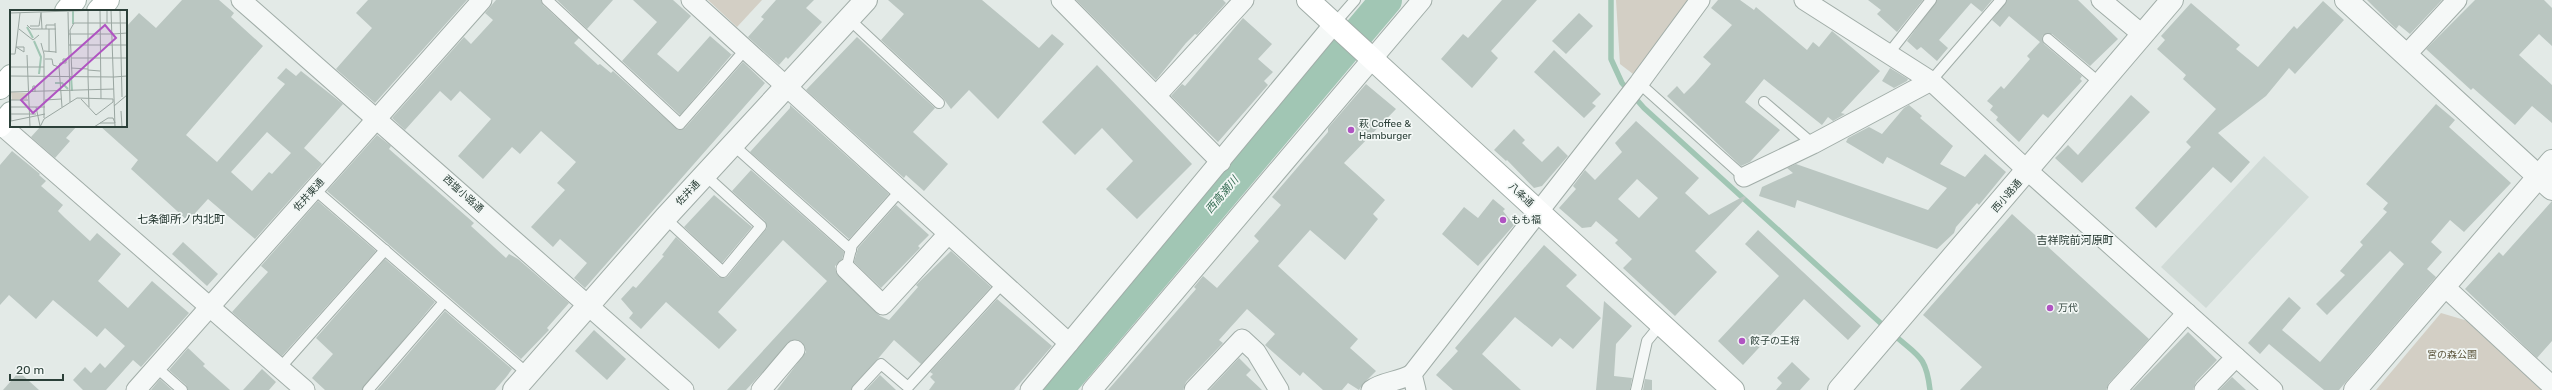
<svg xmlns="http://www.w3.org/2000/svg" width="2552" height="390" font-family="Rubik,'Noto Sans JP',sans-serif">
<rect width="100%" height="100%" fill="#e3eae7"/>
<path fill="#d1dbd7" d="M2264 156 2309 197 2206 308 2161 267Z"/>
<g fill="#d3cfc5">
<path d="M708 0H762L737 27Z"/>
<path d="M1616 0H1692L1633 74 1620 64Z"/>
<path d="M2441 313 2468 321 2543 390H2376Z"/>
</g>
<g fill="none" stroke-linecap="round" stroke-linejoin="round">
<g stroke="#a1c6b4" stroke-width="5.5">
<path d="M1611 0V59L1622 83 1644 108 1886 328"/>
<path d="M1892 333C1917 356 1926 354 1930 390"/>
</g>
<path stroke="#a1c6b4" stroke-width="32" d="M1057 390 1386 0"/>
</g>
<g fill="#bac6c1" fill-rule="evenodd">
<path d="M182 0H219L234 13 231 17 263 46 186 135 217 162 285 84 277 78 286 68 296 76 301 71 343 104 304 148 322 164 255 239 208 199 188 221 131 169 138 160 100 126H126V27L139 13 156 28ZM267 132 291 153 272 174 269 172 252 191 231 172Z"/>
<path d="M368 0H467L375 103 336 69 372 28 356 13Z"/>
<path d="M496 0H541L543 5 579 38 574 43 598 65 600 64 611 73 613 71 678 130 685 128 743 62 765 83 585 288 574 278 587 263 560 239 553 247 531 227 565 190 557 183 576 162 541 131 520 154 512 147 483 179 458 156 491 119 460 91 451 101 440 91 405 130 392 118 464 37 471 44 493 20 485 13Z"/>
<path d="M557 0H613L587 29Z"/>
<path d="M633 0H673L691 16 657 54 678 72 710 36 732 55 733 53 680 115 622 61 657 22Z"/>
<path d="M776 0H814L806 8 822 22 788 59 786 57 779 65 748 37 764 19 761 17Z"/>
<path d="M888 0H982L1039 48 1052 34 1064 44 998 119 969 90 951 109 943 98 881 40 904 14Z"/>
<path d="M1076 0H1223L1226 3 1197 35 1195 34 1186 43 1156 80Z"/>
<path d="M1502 0H1537L1491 51 1498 58 1472 88 1441 59 1463 34 1468 38Z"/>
<path d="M1718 0H1740L1754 10 1756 7 1807 50 1813 42 1819 47 1832 31 1880 71 1841 113 1845 114 1833 121 1828 117 1822 125 1764 79 1745 102 1780 130 1750 162 1741 166 1667 96 1677 86 1684 94 1694 84 1711 64 1703 57 1732 25 1711 8Z"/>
<path d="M1868 0H1923L1897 32 1877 14 1881 10Z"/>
<path d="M1937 0H1992L1982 12 1971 3 1939 40 1948 48 1937 61 1921 47 1917 50 1907 41Z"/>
<path d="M2007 0H2078L2118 39 2090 66 2052 34 2043 35 2042 38 2044 44 2082 76 2080 79 2082 81 2048 118 2043 114 2019 142 1996 120 1998 117 1990 110 1993 106 1987 101 2001 86 2004 89 2030 59 2027 56 2040 42 2009 16 2000 27 1992 20Z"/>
<path d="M2367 0H2442L2410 34 2399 25 2396 29Z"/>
<path d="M2475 0H2544L2552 8V46L2539 34 2519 55 2552 85V123L2532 106 2515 125 2473 88 2471 90 2426 49Z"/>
<path d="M2323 1 2344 20 2295 74 2289 68 2266 96 2218 133 2250 162 2231 183 2213 167 2156 228 2135 208 2191 147 2186 142 2216 109 2183 79 2186 75 2157 49 2165 40 2161 36 2191 3 2240 45 2236 49 2258 67 2294 26 2297 29Z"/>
<path d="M1579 13 1593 26 1566 54 1552 41Z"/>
<path d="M1243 18 1272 44 1258 59 1273 72 1264 81 1268 85 1218 142 1171 96 1182 84 1185 86Z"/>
<path d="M857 37 935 108 913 132 948 164 924 191 906 175 904 178 806 90Z"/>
<path d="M1554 50 1601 94 1592 103 1596 106 1584 118 1534 72Z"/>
<path d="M1097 65 1192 164 1137 219 1106 189 1133 161 1102 128 1075 155 1042 122Z"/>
<path d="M1890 68 1908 79 1907 81 1894 88 1882 81Z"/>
<path d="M1366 84 1396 109 1344 163 1385 200 1373 214 1378 219 1345 260 1310 230 1278 266 1358 339 1350 348 1376 371 1362 385 1359 390 1348 383 1342 390H1323L1303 372 1300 376 1265 345 1275 334 1247 309 1219 340 1223 343 1186 382 1183 390H1108L1196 289 1194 287 1203 276 1217 288 1259 241 1254 236 1281 205 1272 197 1328 132V128Z"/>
<path d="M2131 95 2150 112 2082 183 2055 158 2068 145 2078 155Z"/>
<path d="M2436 104 2455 120 2449 127 2511 183 2464 232 2450 220 2431 242 2442 252 2427 269 2436 277 2339 390H2324L2269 344 2260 354 2248 343 2289 297 2301 308 2282 330 2320 362 2404 264 2390 251 2327 315 2316 304 2345 275 2340 271 2363 245 2360 242 2387 212 2383 209 2388 203 2366 184Z"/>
<path d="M790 105 889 194 849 239 750 152 790 108Z"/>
<path d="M1909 105 1922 116 1920 118 1953 146 1940 164 1965 177 1985 154 2006 172 1979 205 1977 203 1956 227 1954 233 1937 249 1797 200 1795 208 1759 196 1762 187 1793 173 1787 168 1796 164 1928 210 1947 188 1887 157 1883 164 1846 142 1848 138 1869 127 1882 134 1904 108Z"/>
<path d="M1636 121 1699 178 1685 193 1709 215 1744 196 1746 198 1695 251 1717 272 1675 316 1623 268 1632 259 1615 243 1618 240 1596 221 1591 227 1582 228 1559 208 1576 189 1573 186 1585 170 1595 180 1622 152 1615 143ZM1637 179 1658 198 1639 218 1618 199Z"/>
<path d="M41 126H77L66 138 70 141 55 158 31 137Z"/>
<path d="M1514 129 1525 140 1522 143 1542 162 1558 146 1568 156 1542 186 1534 188 1507 160 1506 161 1494 150Z"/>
<path d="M377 135 391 146 389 149 474 223 471 226 506 258 509 254 518 259 569 303 547 328 549 330 521 359 327 191Z"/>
<path d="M12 151 40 174 39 175 46 181 41 186 63 205 58 211 65 218 90 241 97 233 121 254 98 281 128 308 152 281 189 313 141 367 133 360 106 390H83L73 380 85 367 91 373 100 363 105 368 125 346 105 328 97 337 53 300 36 319 9 295 0 305V165Z"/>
<path d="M751 170 844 252 842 259 835 266 836 272 880 316 889 320 918 287 916 285 951 251 991 287 921 364 894 340 851 390H777L806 352 802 342 792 340 746 390H727L827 281 783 240 718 312 737 330 719 349 666 302 641 329 629 318 633 313 621 299 633 286 636 288 664 256 662 255 676 237 719 277 725 278 728 276 767 228 765 221 732 191Z"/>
<path d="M714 195 752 227 722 263 684 227Z"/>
<path d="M1493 199 1505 209 1503 211 1514 225 1478 266 1442 234 1464 207 1478 218Z"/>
<path d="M318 201 376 251 282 356 232 312 268 272 261 266Z"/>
<path d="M2552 201V341L2537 358 2465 289 2499 252 2503 256Z"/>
<path d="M896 205 929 235 918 246 920 248 881 288 854 262 858 248Z"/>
<path d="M2012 214 2149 339 2109 383 2106 390H1960L1982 367 1923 315Z"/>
<path d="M1758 230 1861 326 1848 340 1804 299 1743 365 1718 341 1779 276 1745 244Z"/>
<path d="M183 242 218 274 207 286 172 254Z"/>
<path d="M1544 245 1577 275 1566 286 1601 318 1573 349 1560 338 1552 347 1515 317 1482 354 1521 390H1453L1436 375 1458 351 1455 348Z"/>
<path d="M385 259 435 302 362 390H325L312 378 333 354 316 338Z"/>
<path d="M997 299 1052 346 1014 390H929L935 382 930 377 933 374 930 372Z"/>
<path d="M1604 301 1632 326 1616 344 1614 376 1632 378 1630 390H1596Z"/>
<path d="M445 311 512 369 507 376 495 390H377Z"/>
<path d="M594 330 626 359 607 380 575 351Z"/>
<path d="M2188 332 2217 360 2196 382 2193 390H2132Z"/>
<path d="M188 348 205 364 203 366 230 390H188L186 385 169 370Z"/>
<path d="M1239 358 1251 370 1246 375 1262 390H1209Z"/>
<path d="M1792 362 1810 379 1800 390H1776L1782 383 1777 378Z"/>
<path d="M262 369 276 382 269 390H243Z"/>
<path d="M19 372 39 390H3Z"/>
<path d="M880 375 896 390H866Z"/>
<path d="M2232 377 2246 390H2219Z"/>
<path d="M160 379 172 390H151Z"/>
<path d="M1645 379 1652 380V390H1643Z"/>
</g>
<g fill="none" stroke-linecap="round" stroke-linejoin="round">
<defs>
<g id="service">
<path d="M547 0 680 124 745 50"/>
<path d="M849 19 939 103"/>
<path d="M1334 24 1355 0"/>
<path d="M2048 39 2101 84"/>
<path d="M1889 53 1931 0"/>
<path d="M1931 81 2001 0"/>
<path d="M1639 83 1744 177"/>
<path d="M1764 102 1813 144"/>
<path d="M732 144 851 250"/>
<path d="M314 189 528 374"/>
<path d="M665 218 723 272 761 226 705 175"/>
<path d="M846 269 852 245 900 191"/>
<path d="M156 367 182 390"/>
<path d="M280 368 385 250"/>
<path d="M368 390 444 302"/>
<path d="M857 390 881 364 908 387 1003 283"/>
<path d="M1636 390 1647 341 1661 324"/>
</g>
<g id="minor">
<path d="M241 0 684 390"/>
<path d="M691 0 1069 343"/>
<path d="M1061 0 1221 162"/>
<path d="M1804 0 1931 81 2028 171 2273 390"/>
<path d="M2101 0 2143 35"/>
<path d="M2406 55 2457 0"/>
<path d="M1156 96 1244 0"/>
<path d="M1 125 305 390"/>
<path d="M1744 177 1813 144 1931 81"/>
<path d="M846 269 883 305 948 234"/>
<path d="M2445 287 2552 386"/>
<path d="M136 390 482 0"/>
<path d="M761 390 795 350"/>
<path d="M1030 390 1334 24"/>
<path d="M1092 390 1422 0"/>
<path d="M1194 390 1242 339 1256 352 1279 390"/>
<path d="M1371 390C1383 381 1399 382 1412 374"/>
<path d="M1416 390 1412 374 1639 83 1700 0"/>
<path d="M2117 390 2187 313"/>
<path d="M2204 390 2236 357"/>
</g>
<g id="tertiary">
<path d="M2346 0 2552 189"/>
<path d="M514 390 665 218 866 0"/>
<path d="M1839 390 2172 0"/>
<path d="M2355 390 2552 161"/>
</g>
<path id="secondary" d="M1308 0 1733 390"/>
<g id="primary">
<path d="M66 11 75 0"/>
<path d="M98 11 108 0"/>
<path d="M0 88 11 76"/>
<path d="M0 126 11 113"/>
</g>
</defs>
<use href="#service" stroke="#a1ada8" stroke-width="12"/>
<use href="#minor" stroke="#a1ada8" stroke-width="21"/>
<use href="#tertiary" stroke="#a1ada8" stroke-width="24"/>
<use href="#secondary" stroke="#a1ada8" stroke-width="24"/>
<use href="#primary" stroke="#a1b2ab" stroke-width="24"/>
<use href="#service" stroke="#f5f8f7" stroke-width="10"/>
<use href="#minor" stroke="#f5f8f7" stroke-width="19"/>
<use href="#tertiary" stroke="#f5f8f7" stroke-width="22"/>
<use href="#secondary" stroke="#fff" stroke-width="22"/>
<use href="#primary" stroke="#fff" stroke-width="22"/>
</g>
<g fill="#b054c2" stroke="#f2f7f5" stroke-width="1.5">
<circle cx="1351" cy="130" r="4"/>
<circle cx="1503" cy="220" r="4"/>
<circle cx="2050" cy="308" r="4"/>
<circle cx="1742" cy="341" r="4"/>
</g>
<g text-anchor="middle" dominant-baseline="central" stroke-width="3.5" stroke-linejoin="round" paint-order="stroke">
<g font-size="10" fill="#2c4039" stroke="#f2f7f5" text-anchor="start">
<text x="1359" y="124">萩 Coffee &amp;<tspan x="1359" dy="12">Hamburger</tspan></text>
<text x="1511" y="220">もも福</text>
<text x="2058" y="308">万代</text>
<text x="1750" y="341">餃子の王将</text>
</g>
<g font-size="10" fill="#2c4039" stroke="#f2f7f5">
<text transform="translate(688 193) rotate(-47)">佐井通</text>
<text transform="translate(463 194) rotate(42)">西塩小路通</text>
<text transform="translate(309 195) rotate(-48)">佐井東通</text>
<text transform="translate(1521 195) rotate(43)">八条通</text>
<text transform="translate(2007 196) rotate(-49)">西小路通</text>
</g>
<g font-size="10" fill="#5b543b" stroke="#f2f7f5">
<text x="2452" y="355">宮の森公園</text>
</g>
<g font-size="11" font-style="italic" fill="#3a7057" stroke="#f2f7f5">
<text transform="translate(1222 195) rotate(-50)">西高瀬川</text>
</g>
<g font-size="11" fill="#1e312a" stroke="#f2f7f5">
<text x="181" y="219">七条御所ノ内北町</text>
<text x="2075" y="240">吉祥院前河原町</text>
</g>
</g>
<g transform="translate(10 10)">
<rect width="117" height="117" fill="#e3eae7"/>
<path d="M1 82 17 83V89L2 90Z" fill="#d3cfc5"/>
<path fill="none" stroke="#a1c6b4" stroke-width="2" d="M63 14V1M17 17 23 28M24 31 31 47 29 64M61 66 62 81M45 73H52L58 79"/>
<path fill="none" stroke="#9aa6a1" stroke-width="1" d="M78 0V67M90 0 91 89M101 0 105 117M110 0 112 87M31 2 32 19M58 2 60 92M0 3 90 0M45 13 46 43M97 13V0M17 15 21 19H46M20 16H29L31 3M9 19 23 30 29 25M36 19V15H45M59 24H102M103 24 117 23M31 33 34 44V108M59 35H117M6 37 14 42V37H6M34 41 46 42M39 41V19M0 44H5L6 37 10 3M17 45 20 117M61 48H117M35 49H42L43 55 49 57 52 97M0 57H34M49 57 50 53H56V49H53V53M61 58 78 59M78 60 90 61M0 63 1 111M0 66 104 67M62 66 60 20 64 13H117M78 67 79 97M104 67 117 66M0 82 104 79M22 82 23 76H25V82M0 90H18M35 90 51 89M104 96 117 85M0 97H35M26 97 30 116M111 101 112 117M1 104H26M1 111 35 104M30 117 34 109 67 88 103 89V92L86 105 71 89M84 117 98 108H103L105 113H90"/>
<path fill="#b054c2" fill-opacity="0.15" stroke="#b054c2" stroke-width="2" d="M95 15 106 28 23 103 11 90Z"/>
<rect width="117" height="117" fill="none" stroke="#2c4039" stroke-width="2"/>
</g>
<path d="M10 374v6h53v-6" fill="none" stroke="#2c4039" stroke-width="2"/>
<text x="16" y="374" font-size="12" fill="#2c4039" stroke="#f2f7f5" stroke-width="3" paint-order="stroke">20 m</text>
</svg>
